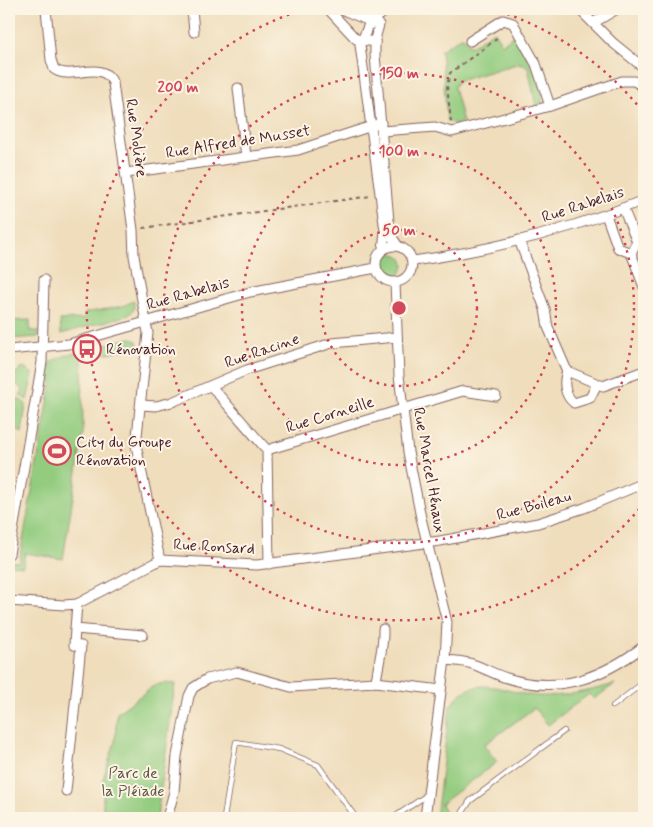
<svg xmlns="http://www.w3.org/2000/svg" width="653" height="827" font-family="Mynerve,sans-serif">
<rect width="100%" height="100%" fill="#fcf5e5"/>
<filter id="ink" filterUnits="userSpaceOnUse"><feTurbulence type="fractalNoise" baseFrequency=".02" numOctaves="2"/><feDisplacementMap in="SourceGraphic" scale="10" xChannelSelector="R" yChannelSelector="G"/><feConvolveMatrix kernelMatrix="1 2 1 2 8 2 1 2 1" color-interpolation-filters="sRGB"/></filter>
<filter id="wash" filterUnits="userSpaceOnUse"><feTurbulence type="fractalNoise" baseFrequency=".0096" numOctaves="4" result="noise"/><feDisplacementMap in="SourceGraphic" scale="20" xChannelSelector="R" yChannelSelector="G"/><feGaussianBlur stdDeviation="1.12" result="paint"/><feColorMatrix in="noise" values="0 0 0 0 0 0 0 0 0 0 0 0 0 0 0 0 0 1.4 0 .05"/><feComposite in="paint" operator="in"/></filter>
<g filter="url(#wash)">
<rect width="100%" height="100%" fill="#efddbb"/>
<g fill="#93cc7f" stroke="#6e7655">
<path d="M494 31 502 44 515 35C525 53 544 84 542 104L536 106 528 67 520 63 458 81 454 87 463 122 455 124 447 121 441 50 461 37 465 38 470 47Z"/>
<circle cx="393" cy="265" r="11"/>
<path d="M134 301V309L129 315 61 334 60 320 84 319 85 313 123 306Z"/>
<path d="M30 320V331H38V337L9 339V321Z"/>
<path d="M130 338 137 341 139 349 131 348 82 359 83 434 63 559 25 553 23 566 9 565V561L19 562 52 381 46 380C47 374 48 366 52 362 58 355 116 342 130 338Z"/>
<path d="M22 367 33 374 27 400 20 395 23 390 10 379Z"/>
<path d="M18 398 26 404 22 433 9 424V401L13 404Z"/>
<path d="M164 683 175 684 157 818H103V779L115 742 117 713 155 685Z"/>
<path d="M615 684 594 699 589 694 548 725 534 708 484 745 497 762 441 804 448 818H436L450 706C477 667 510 698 546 696 570 696 592 690 615 684Z"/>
</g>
</g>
<g filter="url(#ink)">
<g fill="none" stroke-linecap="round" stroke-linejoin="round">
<defs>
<g id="service">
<path d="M613 706 644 682"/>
<path d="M224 818 236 742 279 749 318 765 356 818"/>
<path d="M393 818 427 795"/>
<path d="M459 818 470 801 564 731"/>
</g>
<g id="minor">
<path d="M46 9 51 60 54 69C72 82 102 58 113 83L133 230 134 256 148 333 136 445 160 560"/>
<path d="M192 9 194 32"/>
<path d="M328 9 356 39 375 42"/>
<path d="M341 9 379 25 375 39V55L389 222 391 236 398 246"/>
<path d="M579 9 612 42 644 68"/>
<path d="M593 23 617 9"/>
<path d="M470 41 503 20 513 23 536 64 550 106"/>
<path d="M238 88 246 157"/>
<path d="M382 131 435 127 452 132 550 106 622 81H634L644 87"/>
<path d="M126 173 298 150 381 123"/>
<path d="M606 215 618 248 631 253 637 242 623 208"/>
<path d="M519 240 545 309 548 327 567 371 603 386 644 371"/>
<circle cx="394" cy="264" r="18"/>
<path d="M383 250 385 231 360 45 370 22 389 9"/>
<path d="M631 253 644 287"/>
<path d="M413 261C492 250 570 230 644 200"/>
<path d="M395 283 399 375 408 452 421 518 447 622 445 660 425 818"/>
<path d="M9 350 69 344 250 292 376 268"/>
<path d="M567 371C563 382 564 395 574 403L590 398 597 384"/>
<path d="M211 386 267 450 269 564"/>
<path d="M141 405 156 406 172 402 247 370 332 343 397 337"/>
<path d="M267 450 463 391 496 396"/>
<path d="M9 554 42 362 44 280"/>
<path d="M9 601 64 605 77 604 160 560 257 565 440 541 538 523 584 508 644 483"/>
<path d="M77 604 75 629 143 635"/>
<path d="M445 660C455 661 466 661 475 665 486 669 496 675 507 678 559 695 603 677 644 646"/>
<path d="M376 682C378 664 384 647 383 629"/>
<path d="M66 791 81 646 74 645 75 629"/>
<path d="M167 818 174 792 177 756 189 696 193 688 207 679 237 672 291 687 376 682 441 690"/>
</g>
</defs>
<use href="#service" stroke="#84625d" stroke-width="6"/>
<use href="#minor" stroke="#84625d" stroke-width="11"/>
<g stroke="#84625d" stroke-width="2" stroke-dasharray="4 4" stroke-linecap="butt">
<path d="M451 122 447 86 450 73 498 38"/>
<path d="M143 228 371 196"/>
<path d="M9 458 16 460"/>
</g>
<use href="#service" stroke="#fff" stroke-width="4.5"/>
<use href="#minor" stroke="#fff" stroke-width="9"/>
</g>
</g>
<g fill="none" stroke="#d1495b" stroke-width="2.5" stroke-dasharray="2.5 5">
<circle cx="399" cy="308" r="78"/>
<circle cx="399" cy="308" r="157"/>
<circle cx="399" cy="308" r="235"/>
<path d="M644 503A313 313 0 1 1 305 9M493 9A313 313 0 0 1 644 113"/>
</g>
<defs>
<symbol id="bus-ring" viewBox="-11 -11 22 22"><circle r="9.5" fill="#fcf5e5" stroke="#d1495b" stroke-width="1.5"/><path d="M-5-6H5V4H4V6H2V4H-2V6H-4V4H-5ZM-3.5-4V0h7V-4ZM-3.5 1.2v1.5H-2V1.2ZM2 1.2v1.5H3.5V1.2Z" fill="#d1495b"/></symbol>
<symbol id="stadium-ring" viewBox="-11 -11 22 22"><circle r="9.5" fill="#fcf5e5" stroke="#d1495b" stroke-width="1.5"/><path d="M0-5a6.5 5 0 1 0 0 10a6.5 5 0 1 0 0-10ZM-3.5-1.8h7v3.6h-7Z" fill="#d1495b"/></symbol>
</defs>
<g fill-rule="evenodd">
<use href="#bus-ring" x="71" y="333" width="32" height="32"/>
<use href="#stadium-ring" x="41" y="435" width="32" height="32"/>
</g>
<g text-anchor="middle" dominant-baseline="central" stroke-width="4" stroke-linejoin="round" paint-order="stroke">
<g font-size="16" fill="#4a1f2b" stroke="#fcf5e5">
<text transform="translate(136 138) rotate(82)">Rue Molière</text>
<text transform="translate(238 142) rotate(-9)">Rue Alfred de Musset</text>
<text transform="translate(583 205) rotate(-18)">Rue Rabelais</text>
<text transform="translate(188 294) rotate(-16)">Rue Rabelais</text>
<text transform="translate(262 351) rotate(-19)">Rue Racine</text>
<text transform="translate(330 415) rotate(-17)">Rue Corneille</text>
<text transform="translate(429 470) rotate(80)">Rue Marcel Hénaux</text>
<text transform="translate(534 506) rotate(-15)">Rue Boileau</text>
<text transform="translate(214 547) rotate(3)">Rue Ronsard</text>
</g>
<g font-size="16" fill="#4a1f2b" stroke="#fcf5e5" text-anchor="start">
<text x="106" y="349">Rénovation</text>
<text x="76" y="442">City du Groupe<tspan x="76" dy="18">Rénovation</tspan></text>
</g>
<g font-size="16" fill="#605344" stroke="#fcf5e5">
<text x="133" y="773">Parc de<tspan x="133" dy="18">la Pléïade</tspan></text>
</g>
</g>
<circle cx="399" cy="308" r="8" fill="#d1495b" stroke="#fcf5e5" stroke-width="2.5"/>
<g font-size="15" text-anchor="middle" font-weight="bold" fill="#d1495b" stroke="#fcf5e5" stroke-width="4" stroke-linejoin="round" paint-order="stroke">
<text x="399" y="78">150 m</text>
<text x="178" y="92">200 m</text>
<text x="399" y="156">100 m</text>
<text x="399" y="235">50 m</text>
</g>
<rect width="653" height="827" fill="none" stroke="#fcf5e5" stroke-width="30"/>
</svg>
